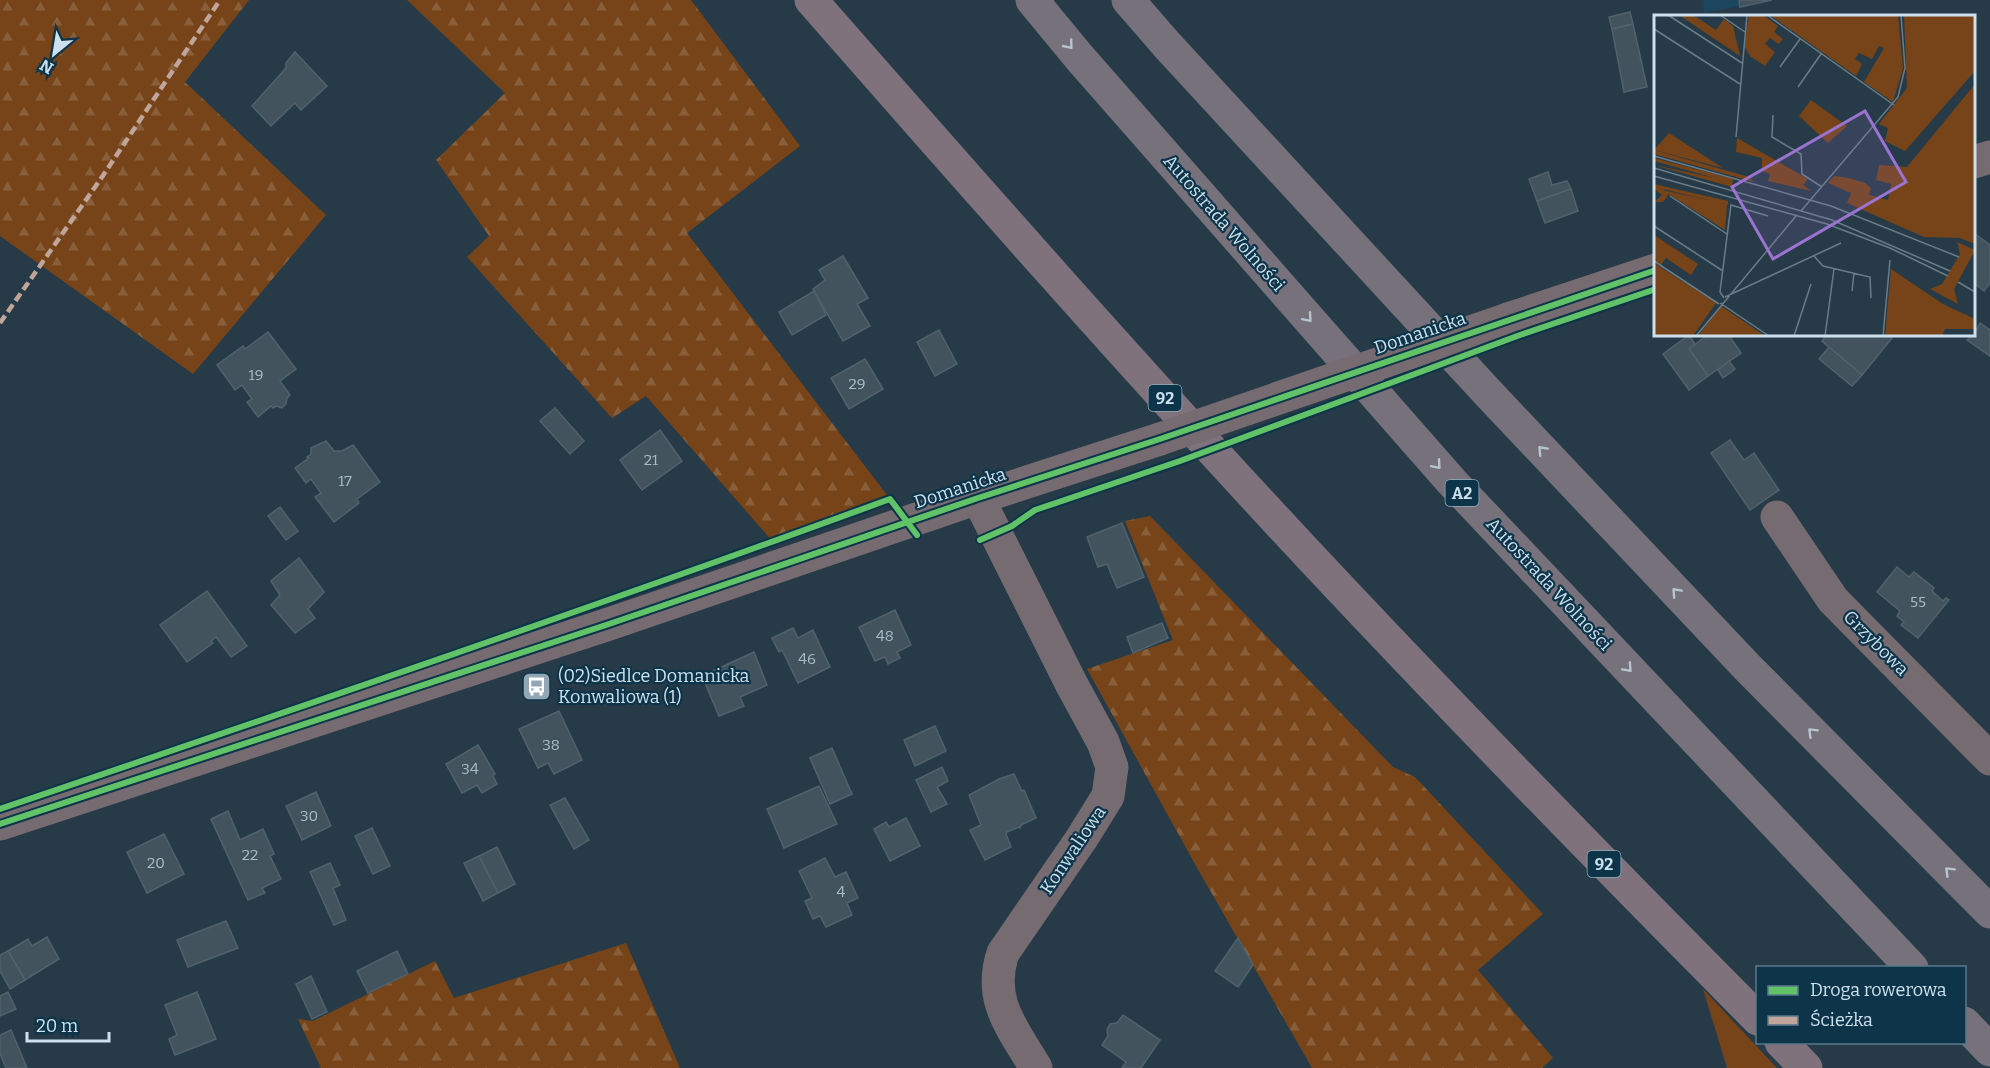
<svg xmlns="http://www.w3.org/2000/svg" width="1990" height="1068" font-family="Bitter,serif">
<defs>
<pattern id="forest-firs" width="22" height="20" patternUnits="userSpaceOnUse" patternTransform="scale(1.5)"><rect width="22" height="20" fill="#764418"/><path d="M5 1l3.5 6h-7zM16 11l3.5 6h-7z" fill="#885f3a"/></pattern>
</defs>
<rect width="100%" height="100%" fill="#263b47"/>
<path fill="#1b465d" d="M1702 0H1772L1704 13Z"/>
<path fill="#764418" d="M1703 989 1777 1068H1727Z"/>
<g fill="url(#forest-firs)">
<path d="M0 0H249L185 82 326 215 193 374 0 236Z"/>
<path d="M407 0H691L800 146 687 233 890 499 773 542 646 396 612 418 467 257 489 236 436 160 505 93Z"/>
<path d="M1150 516 1393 767 1415 777 1543 914 1478 970 1553 1058 1542 1068H1312L1196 866 1087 669 1173 640 1125 521Z"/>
<path d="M626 943 680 1068H321L298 1019 313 1021 435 961 454 998Z"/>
</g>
<g fill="#43535d" stroke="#51626c" stroke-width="1.5">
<path d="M1739 0H1772L1740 7Z"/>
<path d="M1630 12 1633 24 1612 29 1609 17Z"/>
<path d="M1633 24 1647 87 1624 92 1612 29Z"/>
<path d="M295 52 327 86 301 110 295 103 271 126 252 106 286 68V63Z"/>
<path d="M1548 172 1552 185 1567 181 1571 189 1537 201 1529 179Z"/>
<path d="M1571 189 1578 211 1545 223 1537 201Z"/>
<path d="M1974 233 1990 245V283L1984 291 1974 283Z"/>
<path d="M843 256 868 298 857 304 870 326 843 341 813 289 825 280 819 270Z"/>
<path d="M814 291 826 315 792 335 779 312Z"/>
<path d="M1980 323 1990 330V356L1967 340 1974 334Z"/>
<path d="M939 330 957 364 935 376 917 342Z"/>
<path d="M268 332 296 369 280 381 290 395 287 398 286 404 282 408 276 406 273 408 271 406 258 417 247 402 252 399 242 385 235 390 217 365 243 346 245 349Z"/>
<path d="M1709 334H1728L1741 353 1708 376 1689 349Z"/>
<path d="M1827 334H1888L1892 338 1862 375 1822 341Z"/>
<path d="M1689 335 1695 344 1689 349 1708 376 1689 390 1663 354Z"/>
<path d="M1829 347 1862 375 1852 386 1819 359Z"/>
<path d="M865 359 883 389 849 409 831 378Z"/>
<path d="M1729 361 1735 369 1723 378 1718 370Z"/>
<path d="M555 408 584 441 570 454 540 421Z"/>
<path d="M660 430 682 461 642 490 620 460Z"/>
<path d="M1730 440 1744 460 1754 453 1779 490 1750 510 1711 453Z"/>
<path d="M326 441 334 451H342L353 445 380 482 357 499 359 503 334 522 315 497 321 493 311 479 306 483 295 468 309 458 307 457 311 454V448Z"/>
<path d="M280 507 298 531 286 540 268 516Z"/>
<path d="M1122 523 1144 577 1117 588 1107 564 1098 567 1087 537Z"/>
<path d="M299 558 324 592 308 609 315 618 295 633 271 605 280 595 271 581Z"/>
<path d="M1897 567 1909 577 1914 572 1934 588 1932 591 1943 601 1946 598 1949 600 1918 638 1901 625 1904 622 1897 616 1900 611 1877 592Z"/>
<path d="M207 591 247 646 231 657 216 637 211 641 213 643 187 662 160 625Z"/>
<path d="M895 610 911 645 897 652 900 658 888 664 885 657 875 661 859 627Z"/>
<path d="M1162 623 1168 638 1133 653 1127 637Z"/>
<path d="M793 628 798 638 813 630 830 667 798 683 782 650 779 652 772 638Z"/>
<path d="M754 652 767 685 740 697 744 706 719 716 702 676Z"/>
<path d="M559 711 582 760 554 774 548 763 538 768 519 729Z"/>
<path d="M935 726 946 751 915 766 904 740Z"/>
<path d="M478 745 495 774 493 776 497 784 482 793 477 785 462 793 446 764Z"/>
<path d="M832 748 852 794 830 804 810 758Z"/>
<path d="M942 767 948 781 937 787 947 804 931 812 916 780Z"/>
<path d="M1014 774 1022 791 1024 790 1036 818 1021 825 1020 828 1019 827 1007 832 1006 834 1011 847 985 860 970 830 981 825 969 795 999 779Z"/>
<path d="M819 786 837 824 784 848 767 809Z"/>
<path d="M316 792 331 826 302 840 286 806Z"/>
<path d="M565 798 589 840 574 849 550 805Z"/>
<path d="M228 811 240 840 263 829 274 854 270 856 281 879 262 888 265 893 248 900 211 819Z"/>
<path d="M906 818 920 846 890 861 874 829 886 822 889 827Z"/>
<path d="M372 828 390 866 373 874 355 836Z"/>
<path d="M164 834 184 874 147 893 127 852Z"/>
<path d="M497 847 515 884 498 893 479 856Z"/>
<path d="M479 856 498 893 483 901 464 863Z"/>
<path d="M825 858 835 877 846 872 858 898 847 903 852 915 826 927 820 916 813 919 805 901 812 898 799 871Z"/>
<path d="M330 863 340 885 333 888 346 920 334 925 310 872Z"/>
<path d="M226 921 238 948 188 967 177 940Z"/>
<path d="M47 937 59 959 25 980 8 951 28 939 32 946Z"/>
<path d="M1238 938 1253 965 1238 987 1215 971Z"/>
<path d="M8 951 25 980 10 989 0 971V955Z"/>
<path d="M397 951 408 974 368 993 357 971Z"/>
<path d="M311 976 327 1012 312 1019 296 984Z"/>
<path d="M8 992 16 1009 0 1016V996Z"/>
<path d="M197 992 216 1039 175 1055 169 1039 177 1035 165 1005Z"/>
<path d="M1123 1015 1160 1040 1141 1068H1122L1126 1062 1102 1045 1108 1036 1107 1030 1110 1024 1117 1023Z"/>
<path d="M11 1030 27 1068H6L0 1054V1035Z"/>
</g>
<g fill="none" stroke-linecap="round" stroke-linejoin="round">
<g stroke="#776b72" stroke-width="33">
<path d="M1974 162 1990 157"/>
<path d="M1508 319 1656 270"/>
<path d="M978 498 1072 685 1103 742 1112 767 1108 796 1082 838 1003 953C987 1000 1013 1029 1036 1068"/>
<path d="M1777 517 1833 600 1990 759"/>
<path d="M0 824 609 624 978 498 1160 439"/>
</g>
<g stroke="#7f727d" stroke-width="33">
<path d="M811 0C974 186 1137 371 1306 552 1454 710 1605 865 1758 1019"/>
<path d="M1781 1042 1806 1068"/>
</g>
<g stroke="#76717a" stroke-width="33">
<path d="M1032 0 1079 57 1452 482 1912 968"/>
<path d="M1128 0 1167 45 1489 394 1747 667 1990 912"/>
<path d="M1964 1023 1990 1050"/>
</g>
<path stroke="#776b72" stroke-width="33" d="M1160 439 1508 319"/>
<path stroke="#c0a59a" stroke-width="4.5" stroke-dasharray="9 4.5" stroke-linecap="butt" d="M0 323 102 177 220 0"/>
<defs>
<g id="cycleway">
<path d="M980 540 1012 526 1035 510 1180 461 1520 335 1656 289"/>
<path d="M0 809C298 708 595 607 890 499L917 535"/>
<path d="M0 824 609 624 978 498 1160 439 1656 270"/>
</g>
</defs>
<use href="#cycleway" stroke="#0d3449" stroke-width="10"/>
<use href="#cycleway" stroke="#61c268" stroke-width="6"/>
</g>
<defs><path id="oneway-chevron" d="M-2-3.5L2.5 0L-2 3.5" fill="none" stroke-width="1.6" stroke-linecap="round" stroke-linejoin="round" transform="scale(1.5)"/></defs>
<g stroke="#b6c5d0">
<use href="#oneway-chevron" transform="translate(1069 45) rotate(51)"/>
<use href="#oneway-chevron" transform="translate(1308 318) rotate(49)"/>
<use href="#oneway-chevron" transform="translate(1542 450) rotate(-133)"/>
<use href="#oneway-chevron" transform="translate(1437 465) rotate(49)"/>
<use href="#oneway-chevron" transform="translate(1676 592) rotate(-133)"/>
<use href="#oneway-chevron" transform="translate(1628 668) rotate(47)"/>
<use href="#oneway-chevron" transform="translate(1812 732) rotate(-135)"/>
<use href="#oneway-chevron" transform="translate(1949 871) rotate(-135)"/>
</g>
<defs>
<symbol id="bus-square" viewBox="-11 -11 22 22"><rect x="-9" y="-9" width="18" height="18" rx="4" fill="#92a7b3" stroke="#0d3449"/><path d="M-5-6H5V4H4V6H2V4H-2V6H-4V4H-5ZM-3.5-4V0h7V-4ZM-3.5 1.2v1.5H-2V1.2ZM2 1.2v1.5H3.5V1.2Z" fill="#fff"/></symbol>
</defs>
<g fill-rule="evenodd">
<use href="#bus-square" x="520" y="670" width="33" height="33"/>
</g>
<g text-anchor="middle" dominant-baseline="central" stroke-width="4.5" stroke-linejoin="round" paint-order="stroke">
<g font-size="15" fill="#aabec9">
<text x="256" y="375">19</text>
<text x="857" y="384">29</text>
<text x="651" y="460">21</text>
<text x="345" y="481">17</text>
<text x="1918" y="602">55</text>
<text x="885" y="636">48</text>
<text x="807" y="659">46</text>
<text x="551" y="745">38</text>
<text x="470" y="769">34</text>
<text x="309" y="816">30</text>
<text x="250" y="855">22</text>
<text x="156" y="863">20</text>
<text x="841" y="892">4</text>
</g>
<g fill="#0d3449" stroke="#93adbc" stroke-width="1.5">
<rect x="1148.5" y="385" width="33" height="26" rx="4.5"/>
<rect x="1445.5" y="480" width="33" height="26" rx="4.5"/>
<rect x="1587.5" y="851" width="33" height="26" rx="4.5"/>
</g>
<g font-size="16" font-weight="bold" fill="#cce1ed">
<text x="1165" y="398">92</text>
<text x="1462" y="493">A2</text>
<text x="1604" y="864">92</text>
</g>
<g font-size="18" fill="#cce1ed" stroke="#0d3449">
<text transform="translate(1224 223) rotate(49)">Autostrada Wolności</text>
<text transform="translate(1420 333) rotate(-19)">Domanicka</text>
<text transform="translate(960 488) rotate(-18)">Domanicka</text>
<text transform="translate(1549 584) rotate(47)">Autostrada Wolności</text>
<text transform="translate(1876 643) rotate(45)">Grzybowa</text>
<text transform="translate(1073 850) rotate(-56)">Konwaliowa</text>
</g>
<g font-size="18" fill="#cce1ed" stroke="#0d3449" text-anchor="start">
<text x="558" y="676">(02)Siedlce Domanicka<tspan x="558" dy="21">Konwaliowa (1)</tspan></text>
</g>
</g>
<g transform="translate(1654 15)">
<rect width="321" height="321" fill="#263b47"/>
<path d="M0 135 95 162 100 167 0 139ZM0 143 79 164 78 172 0 150 61 163 0 146ZM0 169 74 186V190L9 174 15 179 9 187H0L8 180 0 174ZM303 227 321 235 300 274 304 289 276 274 288 269 306 239Z" fill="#764418"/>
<path d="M25 0H39L62 15 70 4 79 11 86 41ZM95 0H109L124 11 120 17 129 24 125 29 116 23 111 29 121 37 111 51 96 41 90 31ZM116 0H244L249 53 239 87 210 67 230 33 225 31 218 44 205 38 201 44 208 49 202 61ZM250 0H321V56L251 136 231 126 234 113 225 109 253 73ZM321 69V229L306 223 270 222 193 188 197 178 174 168 180 161 195 163 211 168 217 173 215 180 234 185 237 169 222 165 225 150 253 152ZM157 85 193 111 174 128 145 101ZM15 118 69 153 0 135ZM83 123 154 164 149 170 157 176 114 166 116 159 108 156V143L82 137ZM8 175 73 189 71 215 24 185ZM0 220 44 249 37 260 12 243 7 250 0 245ZM0 248 62 288 39 321H0ZM237 254 289 289 321 304V314H291L288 321H231ZM67 291 111 321H44Z" fill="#764418"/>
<path fill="none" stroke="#687d89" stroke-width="1.5" d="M14 0 88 48M66 0 91 17M113 0 240 90M0 14 86 69M126 52 146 24M144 72 167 39M119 100 118 122 147 139 148 159 168 172M82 122 93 0M0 141 177 191 305 242M0 153 178 205 296 256M0 161 173 209 236 233 294 261M16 181 73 219M147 196 244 82 251 53 247 0M0 211 69 256M160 241 169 251 216 262 217 283M0 246 65 289M304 267 321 277M198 276 200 258M71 282 187 228M70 283 66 277 77 190 114 201M66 288 115 321M42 321 142 201M140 321 157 269M171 321 180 254M229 321 236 245"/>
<path fill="#9b74d1" fill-opacity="0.15" stroke="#9b74d1" stroke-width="3" d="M211 96 252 167 119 244 78 172Z"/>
<rect width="321" height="321" fill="none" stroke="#cce1ed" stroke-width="3"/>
</g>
<rect x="1756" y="966" width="210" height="78" fill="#0d3449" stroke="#59798b" stroke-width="1.5"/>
<rect x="1768" y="986" width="30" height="9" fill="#61c268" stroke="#59798b" stroke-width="1.5"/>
<text x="1810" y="996" font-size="18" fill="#cce1ed">Droga rowerowa</text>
<rect x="1768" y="1016" width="30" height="9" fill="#c0a59a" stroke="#59798b" stroke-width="1.5"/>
<text x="1810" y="1026" font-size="18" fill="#cce1ed">Ścieżka</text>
<g transform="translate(54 54) rotate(210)" stroke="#0d3449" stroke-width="4.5" paint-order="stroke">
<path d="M0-4.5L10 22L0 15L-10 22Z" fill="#cce1ed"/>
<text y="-9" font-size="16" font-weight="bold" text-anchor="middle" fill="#cce1ed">N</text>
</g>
<path d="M27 1032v9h82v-9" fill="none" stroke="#cce1ed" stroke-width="3"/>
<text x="36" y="1032" font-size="18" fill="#cce1ed" stroke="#0d3449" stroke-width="4.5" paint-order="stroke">20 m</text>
</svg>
